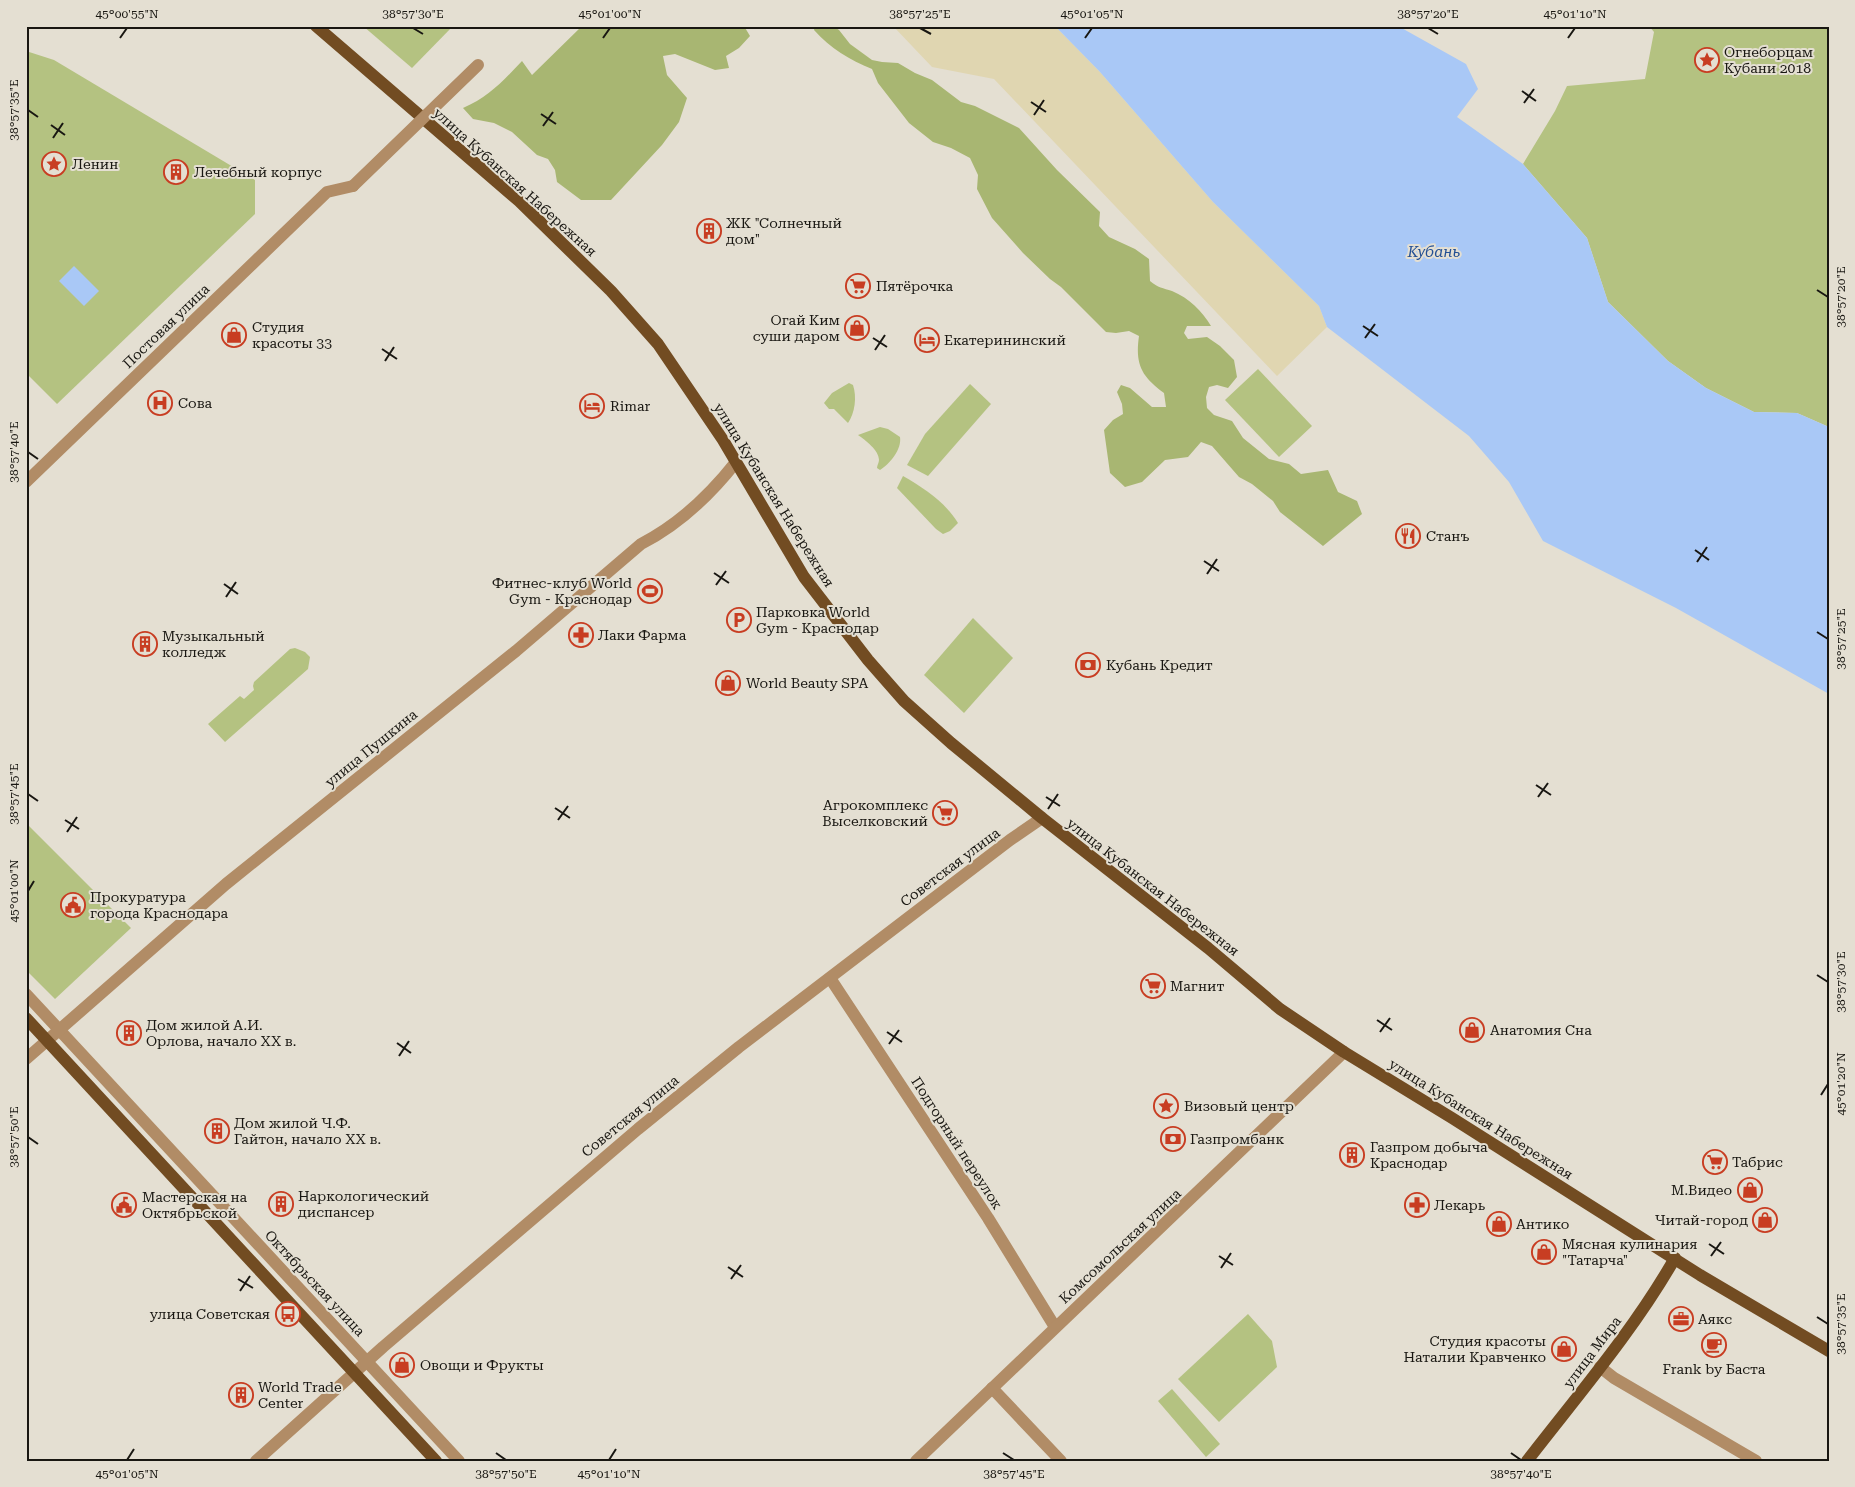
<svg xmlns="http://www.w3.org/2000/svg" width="1855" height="1487" font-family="'Roboto Serif',serif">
<rect width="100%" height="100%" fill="#e4dfd2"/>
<g fill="#b4c281">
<path d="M363 26H453L412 68Z"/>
<path d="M1649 26H1829V427L1797 413 1754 412 1706 388 1668 361 1608 302 1587 238 1523 164 1555 111 1567 86 1645 79 1654 32Z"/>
<path d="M26 51 54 60 255 180V214L57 404 26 373Z"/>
<path d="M1258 369 1312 426 1279 457 1225 400Z"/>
<path d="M849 383 853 385C857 397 855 413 848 423L834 409H829L824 403 832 393Z"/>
<path d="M970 384 991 404 928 476 907 465 925 434Z"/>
<path d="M880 427 888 429 900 437C902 449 890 464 880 470L877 468C877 465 879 463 879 460 879 450 865 440 858 435Z"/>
<path d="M903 476C924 488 945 502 958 523L950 531 943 534 936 529 897 488Z"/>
<path d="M973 618 1013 658 964 713 924 675Z"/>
<path d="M295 648 305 652 310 657 308 669 225 742 208 724 240 696 244 699 254 690 253 686 254 682 290 649Z"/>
<path d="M26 823 131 928 55 999 26 970Z"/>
<path d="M1248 1314 1272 1341 1277 1367 1219 1422 1178 1379Z"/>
<path d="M1172 1389 1220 1444 1206 1457 1158 1401Z"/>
</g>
<g fill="#a8b672">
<path d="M582 26H744L750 36 739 48 726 56 729 68 715 70 675 54 663 56 667 75 687 98 679 122 662 145 611 200H581L557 182 555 170 548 159 537 155 512 132 494 123 473 119 463 108C489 97 503 81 522 61L532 75Z"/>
<path d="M815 26H833L839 30 850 44 872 60 882 62 898 63 915 73 932 80 961 102 975 106 1019 128 1057 170 1100 212 1099 226 1109 237 1135 249 1149 259 1150 281C1158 288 1163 288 1172 291 1189 298 1202 311 1211 326H1187L1184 333 1188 339 1207 337 1220 346 1234 360 1237 377 1228 388 1217 385 1209 387 1206 397 1207 408 1214 415 1232 421 1243 438 1269 459 1289 464 1301 474 1328 470 1338 492 1357 501 1362 514 1323 546 1280 512 1273 501 1252 484 1239 477 1212 446 1201 442 1188 457 1165 460 1142 482 1125 487 1110 473 1104 430 1113 420 1123 414 1122 404 1117 392 1121 385 1130 388 1152 407H1166L1164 393C1141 376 1135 364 1139 336L1129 331 1116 333 1106 332 1061 287 1050 279 1023 253 992 218 977 189 978 175 970 158 951 148 933 142 909 123 878 83 872 69C850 60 830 48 814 30Z"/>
</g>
<path fill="#e0d6b1" d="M893 26H1055L1100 72 1213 202 1319 306 1327 327 1277 376 994 79 932 67Z"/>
<g fill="#a9c8f6">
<path d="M1055 26H1398L1466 64 1478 89 1457 117 1523 164 1587 238 1608 302 1668 361 1706 388 1754 412 1797 413 1829 427V694L1676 608 1543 541 1509 482 1469 436 1327 327 1319 306 1213 202 1100 72Z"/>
<path d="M74 266 99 291 84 306 59 281Z"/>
</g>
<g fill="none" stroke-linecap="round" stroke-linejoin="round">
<g stroke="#b18c66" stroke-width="12">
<path d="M26 482 327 192 353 186"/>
<path d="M830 978 988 1218 1055 1327"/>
<path d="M26 994 459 1461"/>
<path d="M26 1059 226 884 516 651 641 544C678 525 710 495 736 462"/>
<path d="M1600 1367 1614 1378 1756 1461"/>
<path d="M992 1388 1061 1461"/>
<path d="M256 1461 383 1347 638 1129 739 1047 1010 840 1042 818"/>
<path d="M916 1461 1344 1052"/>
</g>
<g stroke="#724c22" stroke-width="12">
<path d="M316 26 519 201 611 291 658 344 723 440 804 577 868 660 904 701 951 743 1042 818 1208 948 1280 1009 1344 1052 1452 1118 1700 1275 1829 1351"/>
<path d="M26 1018 436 1461"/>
<path d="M1527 1461C1578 1395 1634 1330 1675 1258"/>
</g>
<path stroke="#b18c66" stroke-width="12" d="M353 186 478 65"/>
</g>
<path fill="none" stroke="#191712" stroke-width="2" d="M413 28 423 34M920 28 931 34M1428 28 1438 34M120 38 127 28M603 38 610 28M1085 38 1092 28M1568 38 1575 28M1522 91 1536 101M1031 102 1046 112M1524 103 1534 89M28 110 38 117M541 114 556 124M1034 115 1044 100M51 125 65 135M543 126 553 112M53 138 63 123M1817 290 1828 297M1363 326 1378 336M873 338 887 347M1365 338 1375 324M382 349 397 359M875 350 885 335M385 361 394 347M28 452 38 459M1695 550 1709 560M1204 561 1219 571M1697 562 1707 547M714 573 729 583M1207 574 1217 559M224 584 238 594M716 585 726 571M226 597 236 582M1817 632 1828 639M1536 785 1551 795M28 794 38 801M1046 797 1060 806M1538 797 1548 783M555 808 570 818M1048 809 1058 794M65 820 79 829M558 820 568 806M67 832 77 817M28 891 34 881M1817 975 1828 982M1377 1020 1392 1030M887 1032 902 1042M1380 1032 1390 1018M397 1043 411 1053M889 1044 899 1030M399 1056 409 1041M1821 1095 1828 1084M28 1137 38 1144M1709 1244 1724 1254M1219 1256 1233 1265M1711 1256 1721 1242M728 1267 743 1277M1221 1268 1231 1253M238 1279 253 1288M731 1279 741 1265M240 1291 250 1276M1817 1317 1828 1324M496 1453 506 1460M1003 1453 1014 1460M1511 1453 1521 1460M127 1460 134 1449M609 1460 616 1449"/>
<defs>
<symbol id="sight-ring" viewBox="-11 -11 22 22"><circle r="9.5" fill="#e4dfd2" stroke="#c83d22" stroke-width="1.5"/><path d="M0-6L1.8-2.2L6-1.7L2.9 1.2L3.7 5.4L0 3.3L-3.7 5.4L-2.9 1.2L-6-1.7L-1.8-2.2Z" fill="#c83d22"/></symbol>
<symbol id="building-ring" viewBox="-11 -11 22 22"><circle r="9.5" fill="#e4dfd2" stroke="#c83d22" stroke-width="1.5"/><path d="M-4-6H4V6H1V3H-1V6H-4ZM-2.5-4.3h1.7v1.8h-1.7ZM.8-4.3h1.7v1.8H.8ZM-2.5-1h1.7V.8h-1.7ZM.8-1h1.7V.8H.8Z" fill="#c83d22"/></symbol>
<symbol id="supermarket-ring" viewBox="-11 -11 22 22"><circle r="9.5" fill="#e4dfd2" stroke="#c83d22" stroke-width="1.5"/><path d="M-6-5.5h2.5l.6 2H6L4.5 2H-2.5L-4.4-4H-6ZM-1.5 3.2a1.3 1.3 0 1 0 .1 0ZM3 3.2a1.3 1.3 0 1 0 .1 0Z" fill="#c83d22"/></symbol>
<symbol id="shop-ring" viewBox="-11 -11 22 22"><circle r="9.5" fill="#e4dfd2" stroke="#c83d22" stroke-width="1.5"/><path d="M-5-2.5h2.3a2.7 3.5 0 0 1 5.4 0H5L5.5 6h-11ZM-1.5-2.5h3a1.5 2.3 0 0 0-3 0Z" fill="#c83d22"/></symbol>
<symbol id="hotel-ring" viewBox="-11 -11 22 22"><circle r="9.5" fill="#e4dfd2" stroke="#c83d22" stroke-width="1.5"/><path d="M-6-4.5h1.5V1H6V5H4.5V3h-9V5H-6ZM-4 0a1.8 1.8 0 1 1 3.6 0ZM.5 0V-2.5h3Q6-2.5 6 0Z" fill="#c83d22"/></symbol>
<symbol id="hospital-ring" viewBox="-11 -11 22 22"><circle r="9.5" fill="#e4dfd2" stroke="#c83d22" stroke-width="1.5"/><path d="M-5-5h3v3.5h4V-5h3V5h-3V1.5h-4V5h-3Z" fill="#c83d22"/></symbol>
<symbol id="restaurant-ring" viewBox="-11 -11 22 22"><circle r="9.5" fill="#e4dfd2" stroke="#c83d22" stroke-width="1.5"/><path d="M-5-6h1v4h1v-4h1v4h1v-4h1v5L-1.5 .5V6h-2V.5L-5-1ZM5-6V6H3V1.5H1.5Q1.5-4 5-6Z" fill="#c83d22"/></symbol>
<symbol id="stadium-ring" viewBox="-11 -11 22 22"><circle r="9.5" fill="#e4dfd2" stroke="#c83d22" stroke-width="1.5"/><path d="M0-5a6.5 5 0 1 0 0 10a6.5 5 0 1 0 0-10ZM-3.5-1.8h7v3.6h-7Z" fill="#c83d22"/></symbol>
<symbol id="parking-ring" viewBox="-11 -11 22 22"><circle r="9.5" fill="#e4dfd2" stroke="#c83d22" stroke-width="1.5"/><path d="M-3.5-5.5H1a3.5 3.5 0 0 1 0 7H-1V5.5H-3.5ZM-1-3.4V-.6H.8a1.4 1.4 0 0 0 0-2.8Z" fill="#c83d22"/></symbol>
<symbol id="pharmacy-ring" viewBox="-11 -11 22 22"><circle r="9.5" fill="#e4dfd2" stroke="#c83d22" stroke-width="1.5"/><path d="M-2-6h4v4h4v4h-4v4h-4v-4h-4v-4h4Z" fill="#c83d22"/></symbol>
<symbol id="bank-ring" viewBox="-11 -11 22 22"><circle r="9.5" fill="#e4dfd2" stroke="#c83d22" stroke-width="1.5"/><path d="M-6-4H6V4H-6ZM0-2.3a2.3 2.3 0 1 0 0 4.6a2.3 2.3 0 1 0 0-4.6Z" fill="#c83d22"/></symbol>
<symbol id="civic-ring" viewBox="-11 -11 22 22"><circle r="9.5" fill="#e4dfd2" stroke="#c83d22" stroke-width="1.5"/><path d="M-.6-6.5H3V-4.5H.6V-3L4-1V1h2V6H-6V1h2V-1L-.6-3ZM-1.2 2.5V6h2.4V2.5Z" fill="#c83d22"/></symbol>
<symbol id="bus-ring" viewBox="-11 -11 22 22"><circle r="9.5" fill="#e4dfd2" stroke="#c83d22" stroke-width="1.5"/><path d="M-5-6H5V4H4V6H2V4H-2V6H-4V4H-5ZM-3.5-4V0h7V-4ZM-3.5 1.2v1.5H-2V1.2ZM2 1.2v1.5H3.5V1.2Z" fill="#c83d22"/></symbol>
<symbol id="office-ring" viewBox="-11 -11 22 22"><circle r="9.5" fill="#e4dfd2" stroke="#c83d22" stroke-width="1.5"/><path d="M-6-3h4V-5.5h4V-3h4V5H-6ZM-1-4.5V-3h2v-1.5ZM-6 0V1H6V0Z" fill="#c83d22"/></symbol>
<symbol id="cafe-ring" viewBox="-11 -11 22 22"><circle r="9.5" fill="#e4dfd2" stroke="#c83d22" stroke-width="1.5"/><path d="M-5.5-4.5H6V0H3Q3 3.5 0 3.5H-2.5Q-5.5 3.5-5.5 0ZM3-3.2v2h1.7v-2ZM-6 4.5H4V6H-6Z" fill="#c83d22"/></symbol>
</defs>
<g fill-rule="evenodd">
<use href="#sight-ring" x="1693" y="46" width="28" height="28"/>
<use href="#sight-ring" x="40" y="150" width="28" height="28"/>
<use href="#building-ring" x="162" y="158" width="28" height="28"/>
<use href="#building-ring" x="695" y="217" width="28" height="28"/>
<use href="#supermarket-ring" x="844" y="272" width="28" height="28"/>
<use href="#shop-ring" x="843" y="314" width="28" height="28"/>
<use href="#shop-ring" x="220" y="321" width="28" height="28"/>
<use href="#hotel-ring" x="913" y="326" width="28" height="28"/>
<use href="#hospital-ring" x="146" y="389" width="28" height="28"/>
<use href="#hotel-ring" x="578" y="392" width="28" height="28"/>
<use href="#restaurant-ring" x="1394" y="522" width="28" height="28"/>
<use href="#stadium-ring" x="636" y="577" width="28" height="28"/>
<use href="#parking-ring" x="725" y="606" width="28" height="28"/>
<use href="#pharmacy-ring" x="567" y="621" width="28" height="28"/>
<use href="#building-ring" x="131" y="630" width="28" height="28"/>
<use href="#bank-ring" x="1074" y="651" width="28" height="28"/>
<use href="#shop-ring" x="714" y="669" width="28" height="28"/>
<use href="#supermarket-ring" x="931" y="799" width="28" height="28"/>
<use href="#civic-ring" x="59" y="891" width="28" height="28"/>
<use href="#supermarket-ring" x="1139" y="972" width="28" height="28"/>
<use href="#shop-ring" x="1458" y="1016" width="28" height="28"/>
<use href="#building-ring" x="115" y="1019" width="28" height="28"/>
<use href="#sight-ring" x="1152" y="1092" width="28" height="28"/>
<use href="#building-ring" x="203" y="1117" width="28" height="28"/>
<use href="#bank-ring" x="1159" y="1125" width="28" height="28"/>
<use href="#building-ring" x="1338" y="1141" width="28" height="28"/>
<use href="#supermarket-ring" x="1701" y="1148" width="28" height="28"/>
<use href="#shop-ring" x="1736" y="1176" width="28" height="28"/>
<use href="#building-ring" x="267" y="1190" width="28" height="28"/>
<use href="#civic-ring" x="110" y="1191" width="28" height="28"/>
<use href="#pharmacy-ring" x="1403" y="1191" width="28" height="28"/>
<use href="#shop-ring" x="1751" y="1206" width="28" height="28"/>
<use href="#shop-ring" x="1485" y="1210" width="28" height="28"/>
<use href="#shop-ring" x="1530" y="1238" width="28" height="28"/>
<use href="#bus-ring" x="274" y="1300" width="28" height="28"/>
<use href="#office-ring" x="1667" y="1305" width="28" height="28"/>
<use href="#cafe-ring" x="1700" y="1331" width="28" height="28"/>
<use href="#shop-ring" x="1550" y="1335" width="28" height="28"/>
<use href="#shop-ring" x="388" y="1351" width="28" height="28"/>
<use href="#building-ring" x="227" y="1381" width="28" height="28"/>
</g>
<g text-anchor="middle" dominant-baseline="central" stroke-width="4" stroke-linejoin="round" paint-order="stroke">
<g font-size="14" fill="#191712" stroke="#e4dfd2" text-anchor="start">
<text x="1724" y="52">Огнеборцам<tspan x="1724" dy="16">Кубани 2018</tspan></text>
<text x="72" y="164">Ленин</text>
<text x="194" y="172">Лечебный корпус</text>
<text x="726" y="223">ЖК "Солнечный<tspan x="726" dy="16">дом"</tspan></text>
<text x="876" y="286">Пятёрочка</text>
<text x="840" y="320" text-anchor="end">Огай Ким<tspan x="840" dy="16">суши даром</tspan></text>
<text x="252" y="327">Студия<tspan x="252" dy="16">красоты 33</tspan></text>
<text x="944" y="340">Екатерининский</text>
<text x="178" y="403">Сова</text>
<text x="610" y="406">Rimar</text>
<text x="1426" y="536">Станъ</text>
<text x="632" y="583" text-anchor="end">Фитнес-клуб World<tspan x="632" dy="16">Gym - Краснодар</tspan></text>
<text x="756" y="612">Парковка World<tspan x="756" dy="16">Gym - Краснодар</tspan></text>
<text x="598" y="635">Лаки Фарма</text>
<text x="162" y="636">Музыкальный<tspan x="162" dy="16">колледж</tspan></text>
<text x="1106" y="665">Кубань Кредит</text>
<text x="746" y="683">World Beauty SPA</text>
<text x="928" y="805" text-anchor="end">Агрокомплекс<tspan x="928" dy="16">Выселковский</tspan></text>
<text x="90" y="897">Прокуратура<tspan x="90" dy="16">города Краснодара</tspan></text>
<text x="1170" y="986">Магнит</text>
<text x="146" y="1025">Дом жилой А.И.<tspan x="146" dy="16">Орлова, начало XX в.</tspan></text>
<text x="1490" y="1030">Анатомия Сна</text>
<text x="1184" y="1106">Визовый центр</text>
<text x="234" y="1123">Дом жилой Ч.Ф.<tspan x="234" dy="16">Гайтон, начало XX в.</tspan></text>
<text x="1190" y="1139">Газпромбанк</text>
<text x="1370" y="1147">Газпром добыча<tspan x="1370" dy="16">Краснодар</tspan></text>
<text x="1732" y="1162">Табрис</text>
<text x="1732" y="1190" text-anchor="end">М.Видео</text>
<text x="298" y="1196">Наркологический<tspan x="298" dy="16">диспансер</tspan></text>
<text x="142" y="1197">Мастерская на<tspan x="142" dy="16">Октябрьской</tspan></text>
<text x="1434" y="1205">Лекарь</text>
<text x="1748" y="1220" text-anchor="end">Читай-город</text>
<text x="1516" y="1224">Антико</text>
<text x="1562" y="1244">Мясная кулинария<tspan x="1562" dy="16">"Татарча"</tspan></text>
<text x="270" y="1314" text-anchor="end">улица Советская</text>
<text x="1698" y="1319">Аякс</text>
<text x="1546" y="1341" text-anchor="end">Студия красоты<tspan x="1546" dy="16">Наталии Кравченко</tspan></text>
<text x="420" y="1365">Овощи и Фрукты</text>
<text x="1714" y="1369" text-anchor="middle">Frank by Баста</text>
<text x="258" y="1387">World Trade<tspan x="258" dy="16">Center</tspan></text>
</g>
<g font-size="14" fill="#191712" stroke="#e4dfd2">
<text transform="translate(515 182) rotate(42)">улица Кубанская Набережная</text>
<text transform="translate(166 326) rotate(-44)">Постовая улица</text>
<text transform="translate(774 495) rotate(58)">улица Кубанская Набережная</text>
<text transform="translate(371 748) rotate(-39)">улица Пушкина</text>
<text transform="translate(950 867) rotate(-37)">Советская улица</text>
<text transform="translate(1153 887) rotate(38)">улица Кубанская Набережная</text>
<text transform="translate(630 1116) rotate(-39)">Советская улица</text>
<text transform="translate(1481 1119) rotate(32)">улица Кубанская Набережная</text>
<text transform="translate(957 1143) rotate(57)">Подгорный переулок</text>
<text transform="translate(1120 1246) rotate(-43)">Комсомольская улица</text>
<text transform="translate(315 1283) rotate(47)">Октябрьская улица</text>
<text transform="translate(1592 1352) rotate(-53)">улица Мира</text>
</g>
<g font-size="15" font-style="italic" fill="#245094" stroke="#e4dfd2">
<text x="1434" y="252">Кубань</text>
</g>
</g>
<rect width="1855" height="1487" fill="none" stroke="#e4dfd2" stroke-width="55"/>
<rect x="28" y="28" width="1800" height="1432" fill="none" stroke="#191712" stroke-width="2"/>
<g font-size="12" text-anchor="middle" fill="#191712">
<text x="127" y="18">45°00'55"N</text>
<text x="413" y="18">38°57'30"E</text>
<text x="610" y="18">45°01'00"N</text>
<text x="920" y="18">38°57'25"E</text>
<text x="1092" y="18">45°01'05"N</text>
<text x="1428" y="18">38°57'20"E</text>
<text x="1575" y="18">45°01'10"N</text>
<text transform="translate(14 110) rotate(-90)" y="4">38°57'35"E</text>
<text transform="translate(1841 297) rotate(-90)" y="4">38°57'20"E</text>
<text transform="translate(14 452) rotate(-90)" y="4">38°57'40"E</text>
<text transform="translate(1841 639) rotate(-90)" y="4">38°57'25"E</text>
<text transform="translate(14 794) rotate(-90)" y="4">38°57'45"E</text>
<text transform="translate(14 891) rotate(-90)" y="4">45°01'00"N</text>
<text transform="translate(1841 982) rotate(-90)" y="4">38°57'30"E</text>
<text transform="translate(1841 1084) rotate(-90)" y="4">45°01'20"N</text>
<text transform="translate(14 1137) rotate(-90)" y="4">38°57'50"E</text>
<text transform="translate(1841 1324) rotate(-90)" y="4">38°57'35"E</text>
<text x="127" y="1478">45°01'05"N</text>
<text x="506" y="1478">38°57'50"E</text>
<text x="609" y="1478">45°01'10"N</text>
<text x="1014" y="1478">38°57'45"E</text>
<text x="1521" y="1478">38°57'40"E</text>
</g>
</svg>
